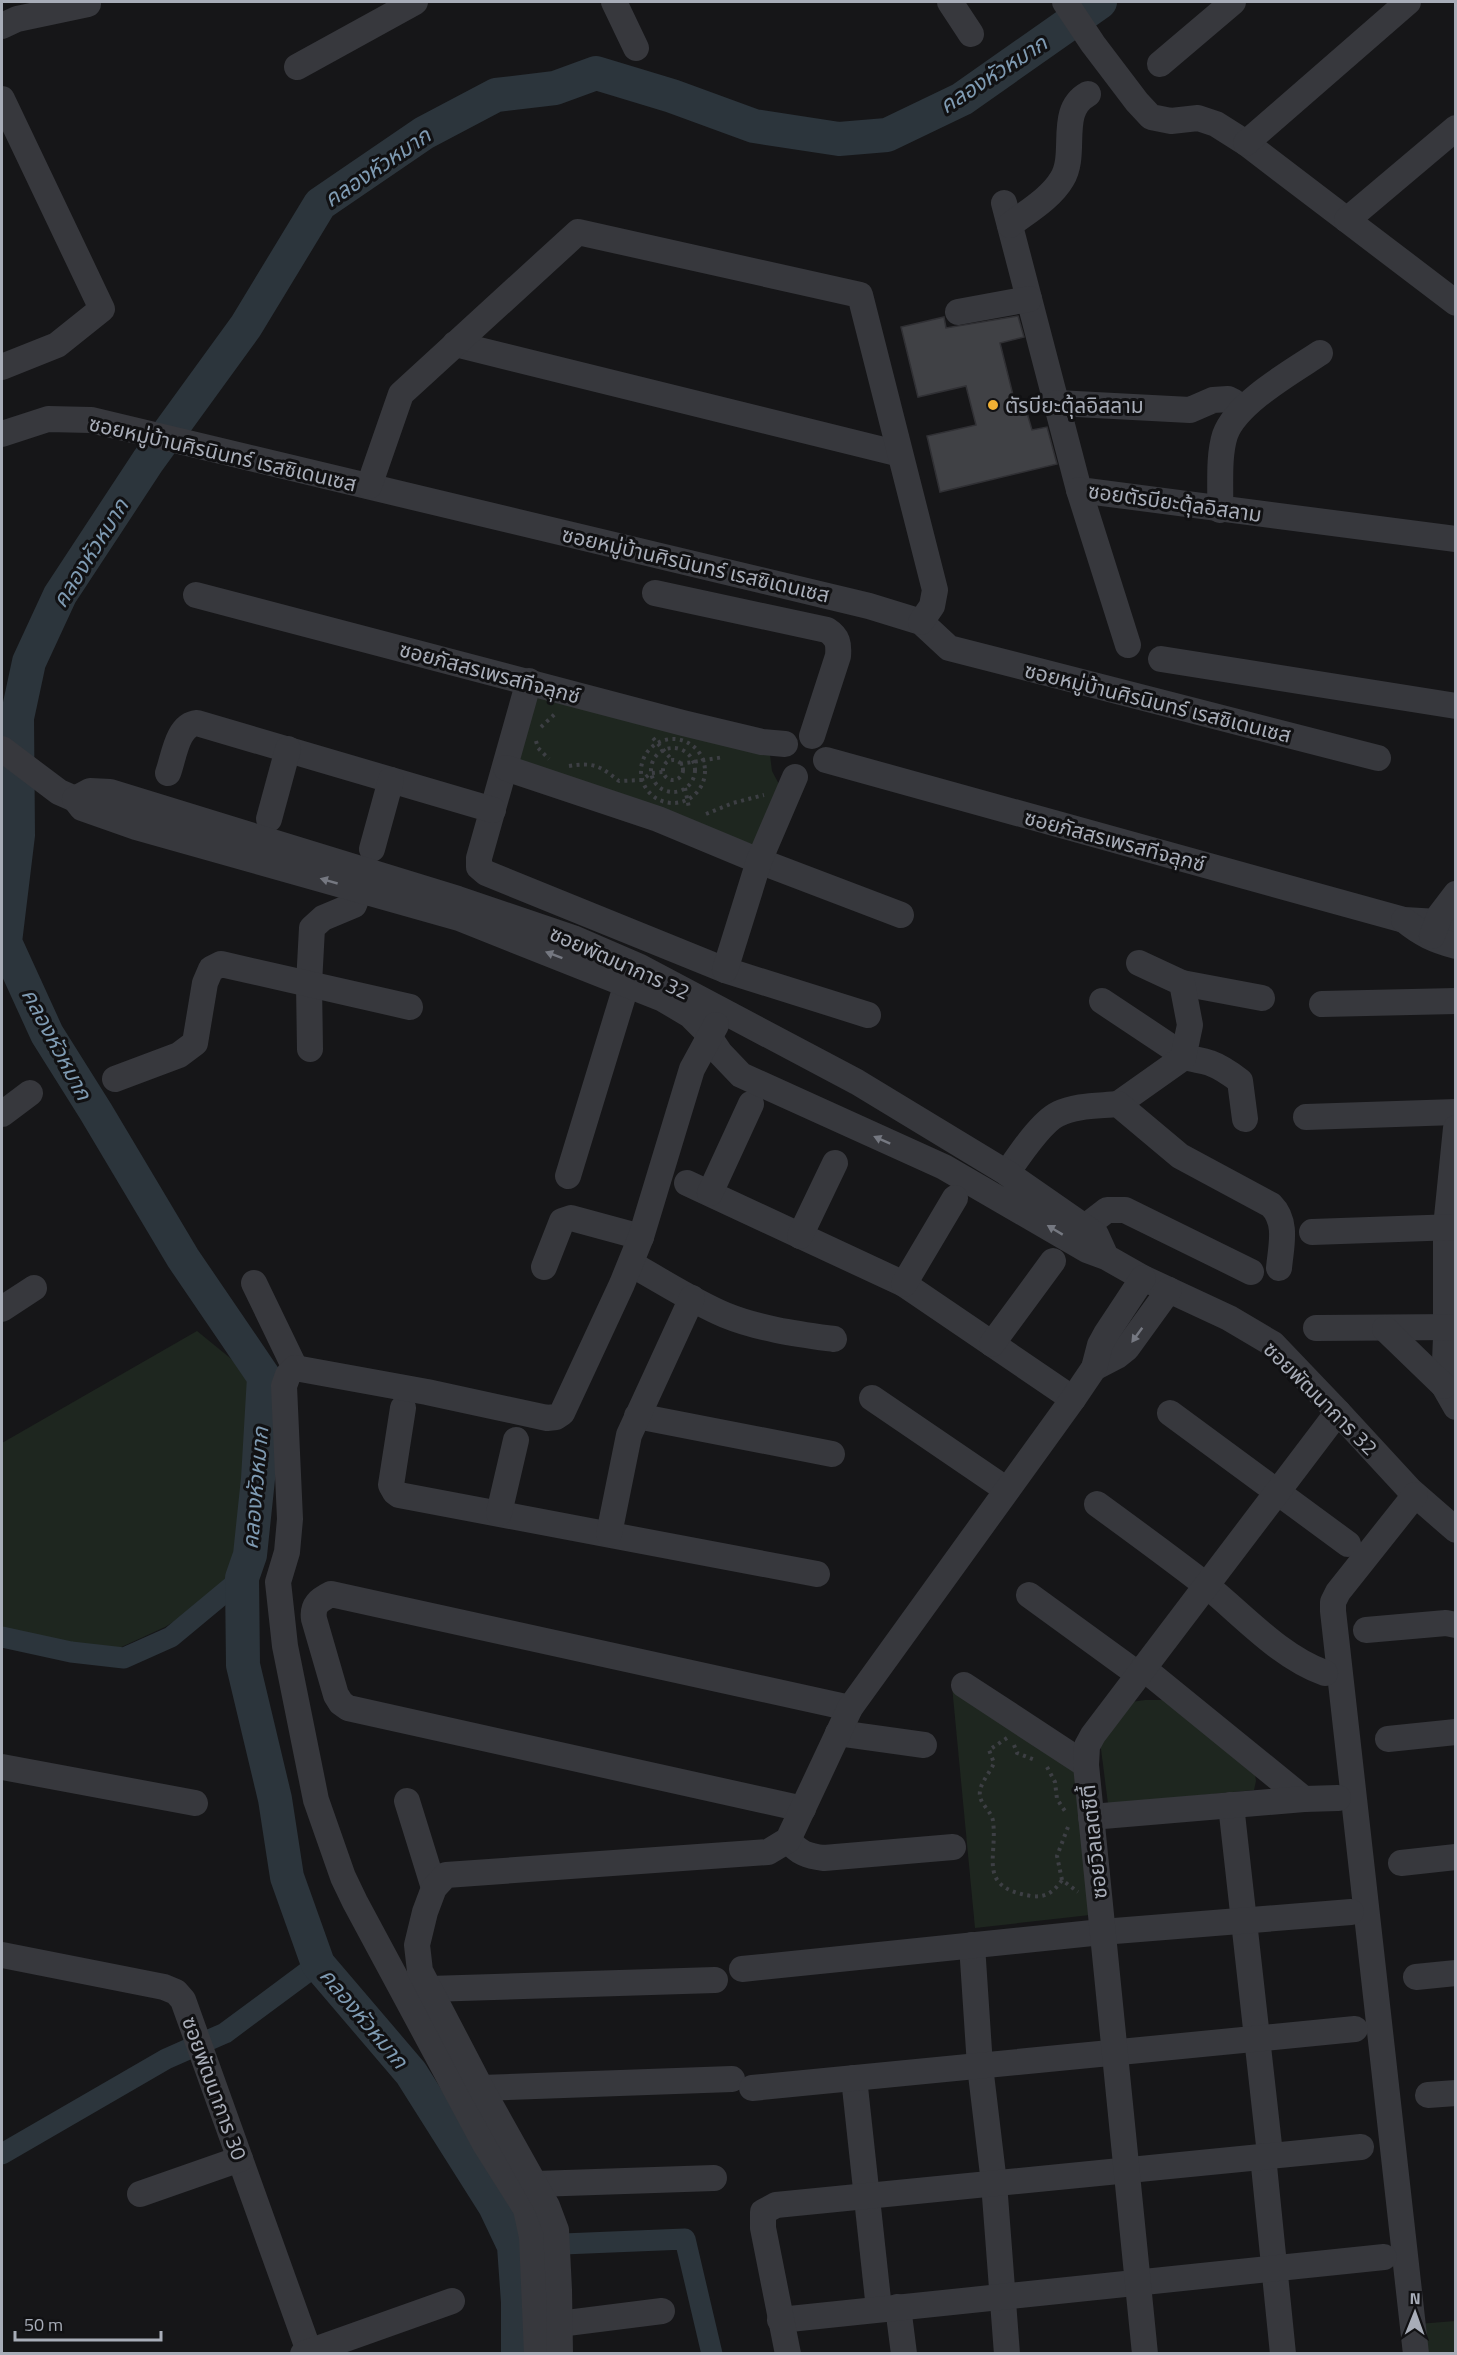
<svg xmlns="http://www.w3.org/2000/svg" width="1457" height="2355" font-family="'Titillium Web','Noto Sans Thai',sans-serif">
<rect width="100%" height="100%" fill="#161618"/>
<g fill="#1e261f">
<path d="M538 692 770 755 772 771 781 788 757 846 517 760Z"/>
<path d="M197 1331 251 1375 258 1479 233 1585 165 1627 104 1655 2 1628V1443Z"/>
<path d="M952 1686 1081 1769 1099 1914 975 1928Z"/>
<path d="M1145 1700H1163L1254 1768 1256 1781 1254 1790 1108 1804 1100 1741 1131 1702Z"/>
<path d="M1455 2321V2353H1422L1418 2324Z"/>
</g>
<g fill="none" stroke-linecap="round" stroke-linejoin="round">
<g stroke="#2c353c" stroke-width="21">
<path d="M2 1637 71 1652 124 1658 171 1637 242 1578"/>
<path d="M2 2154 166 2059 225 2033 318 1964"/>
<path d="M514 2246 685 2239 712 2354"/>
</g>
<path stroke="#2c353c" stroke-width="34" d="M518 2354V2302L514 2246 495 2206 411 2073 318 1964 287 1877 275 1799 243 1665 242 1578 250 1555 258 1479 264 1377 183 1258 96 1112 47 1034 5 942 18 835 17 718 29 662 60 595 148 461 246 326 320 204 424 133 496 95 555 88 596 73 672 96 754 126 839 139 887 135 962 99 1100 2"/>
</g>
<path fill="#404145" stroke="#303034" stroke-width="1.5" d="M1018 316 1024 337 1000 343 1018 415 1027 413 1032 430 1047 427 1057 464 940 492 927 436 976 425 966 386 918 397 901 327 944 317 946 328Z"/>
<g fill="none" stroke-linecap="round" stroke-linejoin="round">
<g stroke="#3d3f44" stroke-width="4" stroke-dasharray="3 4.5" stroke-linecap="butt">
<path d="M541 727 557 712"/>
<path d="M653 738 672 760"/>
<circle cx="673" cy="771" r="32"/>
<path d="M536 741 538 748 549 759"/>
<circle cx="673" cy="770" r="22"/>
<circle cx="673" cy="770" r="10"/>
<path d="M680 764 724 757"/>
<path d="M569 766C594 762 600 766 619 781L642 780 651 773 663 772"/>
<path d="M685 788 689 808"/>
<path d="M706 814 733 803 764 795"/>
<path d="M1007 1738 989 1750 994 1763C990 1773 978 1785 980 1796 981 1805 992 1812 993 1821 998 1858 976 1887 1031 1896 1045 1898 1054 1892 1062 1880"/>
<path d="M1014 1745 1017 1753 1035 1760"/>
<path d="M1047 1767 1055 1782 1057 1799 1067 1814"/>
<path d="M1068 1827 1057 1856 1062 1880 1078 1892"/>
</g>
<g stroke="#37383d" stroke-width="26">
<path d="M614 2 636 48"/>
<path d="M950 2 971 34"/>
<path d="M1065 2 1093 44 1137 102 1151 117 1171 121 1198 118 1216 124 1246 143 1347 220"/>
<path d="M2 26 17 19 88 4"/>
<path d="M1160 64 1233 2"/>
<path d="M297 67 415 2"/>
<path d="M2 99 102 309 57 345 2 367"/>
<path d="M1456 128 1347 220 1456 303"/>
<path d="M1246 143 1408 2"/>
<path d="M1004 203 1079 490 1456 539"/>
<path d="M1010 225C1027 212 1051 198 1062 179 1078 153 1057 111 1088 94"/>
<path d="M958 312 1029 299"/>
<path d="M455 344 900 454"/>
<path d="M1057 403 1190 410 1213 400 1228 399 1234 402 1239 412"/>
<path d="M2 434 48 419 91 420 869 606 921 622 949 648 1378 758"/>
<path d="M369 486 401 394 578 232 860 295 935 590 932 606 921 622"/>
<path d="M1079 490 1128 645"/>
<path d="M1220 510C1221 486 1218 457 1225 435 1236 403 1293 371 1320 353"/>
<path d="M655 593 827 630C838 637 839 644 838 656L812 736"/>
<path d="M196 595 683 723 762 742 785 744"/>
<path d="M1161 659 1456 706"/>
<path d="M529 681 479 858V867L486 873 725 970 868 1015"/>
<path d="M2 749 59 792 75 799"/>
<path d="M826 760 1404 920 1438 922 1456 927"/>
<path d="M506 768 658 819 759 861 901 915"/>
<path d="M168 773C174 757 177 725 197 723L493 810"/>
<path d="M269 819 288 749"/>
<path d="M372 849 391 780"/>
<path d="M1404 920C1421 934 1434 940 1456 946"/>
<path d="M1432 936 1440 915 1456 894"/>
<path d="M725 970 759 861 795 777"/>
<path d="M1182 983 1262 998"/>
<path d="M1102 1001 1174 1049C1187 1061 1195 1058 1210 1063 1221 1067 1231 1074 1240 1081L1245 1119"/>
<path d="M1322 1004 1456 1001"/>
<path d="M310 1049 309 984 312 928 323 918 354 905 360 889"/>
<path d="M115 1079 179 1055 195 1043 205 983 211 969 221 964 410 1007"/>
<path d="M1118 1104 1183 1058 1190 1025 1182 983 1139 963"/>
<path d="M2 1114 30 1093"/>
<path d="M1306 1117 1456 1112"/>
<path d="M1456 1128 1446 1227V1337L1444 1386 1456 1407"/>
<path d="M1007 1173C1018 1157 1041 1122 1058 1114 1076 1105 1099 1106 1118 1104L1180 1156 1271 1205C1288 1222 1281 1246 1279 1268"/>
<path d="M568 1176 627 983"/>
<path d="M687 1183 904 1284 1073 1399"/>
<path d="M710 1193 751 1104"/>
<path d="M1085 1227 1107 1210H1125L1251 1272"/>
<path d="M1312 1232 1456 1227"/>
<path d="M800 1236 835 1163"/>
<path d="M1106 1257 1096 1235 1007 1173 857 1082 640 967 573 938 458 899 110 792 90 791 75 799 82 808 136 827 459 918 663 999 690 1015 704 1029 720 1053 741 1075 944 1167 1087 1250 1106 1257 1143 1278 1229 1318 1273 1344 1338 1412 1410 1490 1456 1530"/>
<path d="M631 1264C662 1281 692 1301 725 1315 759 1329 798 1334 834 1339"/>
<path d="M544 1267 562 1221 571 1218 641 1237"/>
<path d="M254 1283 295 1368"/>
<path d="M904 1284 955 1198"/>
<path d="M2 1309 34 1288"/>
<path d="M1316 1328 1456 1327"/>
<path d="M1385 1329 1444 1386"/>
<path d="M992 1344 1053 1261"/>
<path d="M1094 1368 1117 1356 1127 1348 1169 1290"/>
<path d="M872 1398 1007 1490"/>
<path d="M403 1408 391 1485 395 1492 399 1495 817 1574"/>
<path d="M1170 1413 1348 1544"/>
<path d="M637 1416 832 1454"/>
<path d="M1415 1495 1338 1592 1333 1602V1611L1416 2354"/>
<path d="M1097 1504C1134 1531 1171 1558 1207 1586 1244 1616 1280 1657 1325 1673"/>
<path d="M499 1513 516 1440"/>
<path d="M609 1534 629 1435 692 1298"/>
<path d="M1029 1595 1139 1675"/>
<path d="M1366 1630 1446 1623 1456 1625"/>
<path d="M1143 1668 1304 1799"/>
<path d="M964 1685 1086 1765"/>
<path d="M838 1733 924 1745"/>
<path d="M1388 1739 1456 1732"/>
<path d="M2 1767 195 1803"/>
<path d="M407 1801 434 1888"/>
<path d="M1231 1805 1270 2154"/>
<path d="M803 1809 348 1708 341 1703 336 1695 314 1619C312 1605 319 1600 331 1594L850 1708"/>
<path d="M1091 1817 1304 1799 1338 1798"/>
<path d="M788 1840C799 1853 807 1856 824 1858L953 1847"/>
<path d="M1401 1863 1456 1857"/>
<path d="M972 1945 980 2066 994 2183 1007 2354"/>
<path d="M2 1955 164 1987 176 1992 183 2000 310 2354"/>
<path d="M742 1969 1102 1932 1351 1912"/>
<path d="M1416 1977 1456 1973"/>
<path d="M429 1989 715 1980"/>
<path d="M854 2078 879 2309"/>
<path d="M481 2088 732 2079"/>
<path d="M752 2088 1355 2029"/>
<path d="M1428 2095 1456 2093"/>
<path d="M1263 2156 1283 2354"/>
<path d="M536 2184 714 2178"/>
<path d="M140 2194 240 2159"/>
<path d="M898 2307 904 2354"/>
<path d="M780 2320 1384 2257"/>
<path d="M559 2324 662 2311"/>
<path d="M303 2354 452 2301"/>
<path d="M537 2354 532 2237 526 2209 485 2144 355 1902 343 1877 316 1800 285 1646 278 1582 287 1552 290 1519 284 1386 288 1375 295 1368 427 1392 547 1418 556 1417 562 1413 622 1284 641 1237 692 1069 716 1025"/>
<path d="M560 2354 559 2290 556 2230 547 2206 481 2088 420 1971 417 1945 425 1912 434 1888 446 1875 768 1852 788 1840 850 1708 1073 1399 1094 1368 1100 1345 1106 1334 1143 1278"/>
<path d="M788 2354 763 2228V2212L776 2205 1361 2147"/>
<path d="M1145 2354 1086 1765 1087 1746 1093 1735 1338 1412"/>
</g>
</g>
<defs><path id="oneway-solid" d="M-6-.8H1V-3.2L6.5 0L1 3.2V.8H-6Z" transform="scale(1.5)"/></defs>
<g fill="#757881">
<use href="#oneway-solid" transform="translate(329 881) rotate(-164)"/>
<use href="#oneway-solid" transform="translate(554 955) rotate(-159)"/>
<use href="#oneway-solid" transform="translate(882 1140) rotate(-156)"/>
<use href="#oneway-solid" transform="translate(1055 1230) rotate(-149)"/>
<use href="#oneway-solid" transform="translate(1137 1335) rotate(126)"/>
</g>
<circle fill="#f2b134" stroke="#111113" stroke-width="2" cx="993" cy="405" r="6"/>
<g text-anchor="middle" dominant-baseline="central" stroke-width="6" stroke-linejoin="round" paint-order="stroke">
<g font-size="21" fill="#a8adb8" stroke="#111113" text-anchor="start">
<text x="1005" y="405">ตัรบียะตุ้ลอิสลาม</text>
</g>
<g font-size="21" fill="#a8adb8" stroke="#111113">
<text transform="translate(223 453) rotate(13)">ซอยหมู่บ้านศิรนินทร์ เรสซิเดนเซส</text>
<text transform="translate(1175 502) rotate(8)">ซอยตัรบียะตุ้ลอิสลาม</text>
<text transform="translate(696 564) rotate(13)">ซอยหมู่บ้านศิรนินทร์ เรสซิเดนเซส</text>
<text transform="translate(490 672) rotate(15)">ซอยภัสสรเพรสทีจลุกซ์</text>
<text transform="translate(1158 702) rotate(14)">ซอยหมู่บ้านศิรนินทร์ เรสซิเดนเซส</text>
<text transform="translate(1115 840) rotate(15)">ซอยภัสสรเพรสทีจลุกซ์</text>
<text transform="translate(620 962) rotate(24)">ซอยพัฒนาการ 32</text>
<text transform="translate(1321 1398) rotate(45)">ซอยพัฒนาการ 32</text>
<text transform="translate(1093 1842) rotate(-96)">ซอยวิลเลตซิตี้</text>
<text transform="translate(215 2088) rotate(70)">ซอยพัฒนาการ 30</text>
</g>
<g font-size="22" font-style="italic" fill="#7f9bb3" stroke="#111113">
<text transform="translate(993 74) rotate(-33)">คลองหัวหมาก</text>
<text transform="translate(377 167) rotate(-34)">คลองหัวหมาก</text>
<text transform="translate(90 553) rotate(-58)">คลองหัวหมาก</text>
<text transform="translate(57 1044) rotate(62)">คลองหัวหมาก</text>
<text transform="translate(255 1488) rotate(-85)">คลองหัวหมาก</text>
<text transform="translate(364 2018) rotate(50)">คลองหัวหมาก</text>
</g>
</g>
<rect width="1457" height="2355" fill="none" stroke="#a8adb8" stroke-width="6"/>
<g transform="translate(1415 2313) rotate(1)" stroke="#111113" stroke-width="4.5" paint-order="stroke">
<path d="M0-4.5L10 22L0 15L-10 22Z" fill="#a8adb8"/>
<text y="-9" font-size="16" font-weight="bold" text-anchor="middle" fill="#a8adb8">N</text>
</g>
<path d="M15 2331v9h146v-9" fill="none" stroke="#a8adb8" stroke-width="3"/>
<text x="24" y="2331" font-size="18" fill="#a8adb8" stroke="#111113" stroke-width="4.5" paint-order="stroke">50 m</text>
</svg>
